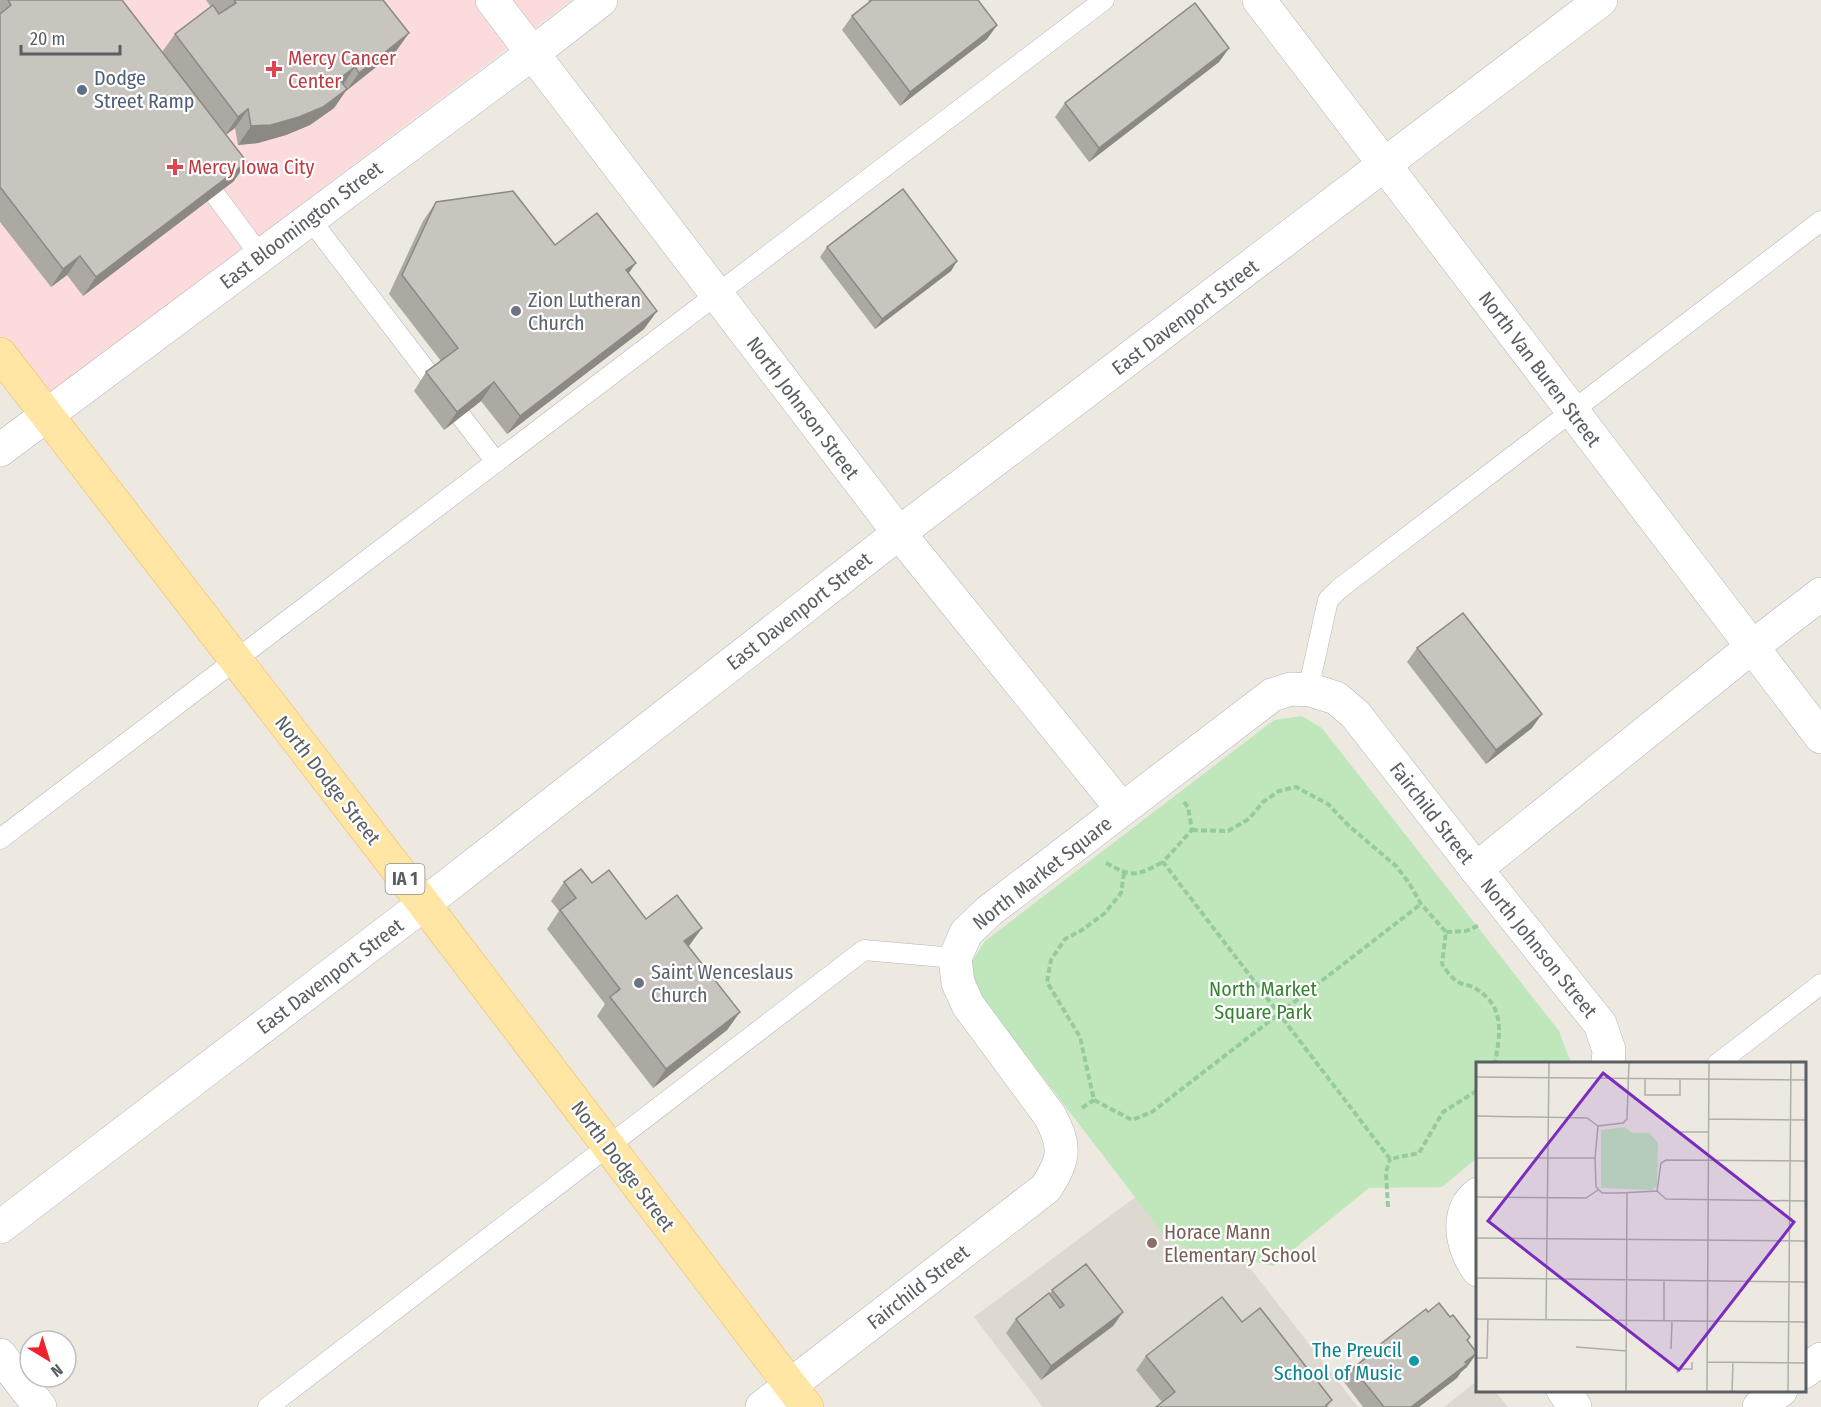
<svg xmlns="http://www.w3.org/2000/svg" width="1821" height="1407" font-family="'Fira Sans Condensed',sans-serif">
<rect width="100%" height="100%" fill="#ede9e1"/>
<g fill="#ddd8d0">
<path d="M1173 1169 1358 1407H1043L974 1317Z"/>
<path d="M1477 1381 1478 1390 1495 1391 1508 1407H1444Z"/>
</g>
<path fill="#fcdbdc" d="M0 0H571L47 396 0 333Z"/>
<path fill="#c0e7bc" d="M1302 716 1322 728 1559 1031 1571 1063 1478 1064 1477 1158 1442 1187 1369 1188 1273 1266 1171 1244 976 990 970 964 985 941 1274 720Z"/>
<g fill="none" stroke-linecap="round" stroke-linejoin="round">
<defs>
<g id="service">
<path d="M199 173 260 255"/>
<path d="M310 219 496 462"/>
<path d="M1308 690 1328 600 1339 589 1821 221"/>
<path d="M0 839 1104 0"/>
<path d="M1717 1064 1821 984"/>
<path d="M268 1407 864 950 955 958"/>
</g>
<g id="minor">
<path d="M492 0 899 533 1122 809"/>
<path d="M1259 0 1821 737"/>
<path d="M0 450 533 53 601 0"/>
<path d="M1476 869 1600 1024 1609 1050 1608 1064"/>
<path d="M1478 1194C1475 1197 1470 1201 1468 1205 1457 1226 1465 1252 1478 1270"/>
<path d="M0 1227 424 904 899 533 1601 0"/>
<path d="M0 1355 40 1407"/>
<path d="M1563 1390 1575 1407"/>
<path d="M762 1407 1046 1188C1065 1158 1066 1147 1050 1116L968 1005 958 983 955 958 966 933 989 911 1272 695 1291 689 1311 690 1336 698 1355 714 1476 869 1752 647 1821 594"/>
</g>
<g id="tertiary">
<path d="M1804 1372 1821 1359"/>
<path d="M1759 1407 1781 1390"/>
</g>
<path id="primary" d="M0 354 424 904 807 1407"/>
</defs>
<use href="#service" stroke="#b2b5b9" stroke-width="21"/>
<use href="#minor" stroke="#b2b5b9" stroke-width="34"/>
<use href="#tertiary" stroke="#b2b5b9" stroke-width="34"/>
<use href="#primary" stroke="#f8b650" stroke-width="34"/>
<g stroke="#96ca9f" stroke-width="4" stroke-dasharray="6 3" stroke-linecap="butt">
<path d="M1184 802 1188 807 1192 830 1163 862 1390 1159 1419 1153 1443 1112 1478 1090"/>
<path d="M1192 830 1228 831 1249 819 1263 802 1279 791 1296 787 1328 804 1349 826 1396 866 1409 883 1421 904 1446 932 1442 964C1446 970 1451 978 1458 982 1463 985 1470 985 1475 988 1506 1007 1500 1033 1495 1064"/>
<path d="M1106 863C1133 878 1136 876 1163 862"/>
<path d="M1124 873 1121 893 1105 913 1082 930 1065 939 1051 960 1047 982 1080 1037 1094 1100 1132 1120 1152 1112 1421 904"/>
<path d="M1446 932 1466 931 1480 925"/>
<path d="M1082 1108 1094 1100"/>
<path d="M1388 1207 1386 1172 1390 1159"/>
</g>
<use href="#service" stroke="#fff" stroke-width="20"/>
<use href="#minor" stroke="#fff" stroke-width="33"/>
<use href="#tertiary" stroke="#fff" stroke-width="33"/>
<use href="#primary" stroke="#ffe6a4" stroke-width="33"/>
</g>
<g fill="#aca9a3">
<path d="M0 0H122L162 52 175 34 211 7 206 0H383L409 33 396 51 346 91 334 108 310 125 286 135 258 143 238 145 235 128 226 135 234 181 83 296 67 275 51 287 0 222Z"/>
<path d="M868 0H978L997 25 987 39 900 106 842 30 852 16 869 2Z"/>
<path d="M1229 48 1219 62 1089 162 1055 117 1065 103Z"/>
<path d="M436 202 555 245 628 274 657 311 644 329 507 434 481 401 444 430 414 391 426 372 441 361 389 294 423 221Z"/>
<path d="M827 247 957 261 951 271 875 329 820 257Z"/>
<path d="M1417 648 1532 728 1486 764 1407 662Z"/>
<path d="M564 882 592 883 689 946 740 1012 727 1030 653 1088 597 1016 605 1004 547 929 559 911 551 901Z"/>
<path d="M1052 1290 1123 1312 1113 1326 1041 1380 1006 1333 1016 1319 1050 1294Z"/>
<path d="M1428 1312 1450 1317 1470 1337 1468 1341 1467 1367 1461 1372 1457 1378 1419 1407H1363L1344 1382 1353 1368 1359 1363 1365 1356Z"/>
<path d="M1242 1322 1332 1400 1327 1407 1162 1402 1136 1370 1146 1356Z"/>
</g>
<g fill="#8c8985">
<path d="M997 25 987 39 900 106 910 92Z"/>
<path d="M409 33 396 51 346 91 359 73Z"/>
<path d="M1229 48 1219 62 1089 162 1099 148Z"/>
<path d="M355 67 342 86 339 79Z"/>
<path d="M347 89 334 108 310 125 286 135 258 143 238 145 251 126Z"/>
<path d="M248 109 235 128 225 135 238 117Z"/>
<path d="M247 162 234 181 83 296 96 277Z"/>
<path d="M80 256 67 275 51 287 63 269Z"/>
<path d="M957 261 951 271 875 329 882 319Z"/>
<path d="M636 263 623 281 626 270Z"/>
<path d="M657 311 644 329 507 434 520 416Z"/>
<path d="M494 382 481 401 444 430 457 412Z"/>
<path d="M1542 714 1532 728 1486 764 1496 750Z"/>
<path d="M702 928 689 946 684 941Z"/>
<path d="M740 1012 727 1030 653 1088 666 1069Z"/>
<path d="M1123 1312 1113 1326 1041 1380 1051 1366Z"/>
<path d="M1477 1353 1467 1367 1461 1372 1457 1378 1419 1407H1411Z"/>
</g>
<g fill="#c8c4be" stroke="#8c8985" stroke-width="1.5">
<path d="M8 0H122L247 162 96 277 80 256 63 269 0 187V14L11 5Z"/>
<path d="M234 0H383L409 33 359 73 355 67 339 79 347 89 323 107 299 117 271 125 251 126 248 109 238 117 175 34 213 5 219 14 236 3Z"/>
<path d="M872 0H978L997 25 910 92 852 16Z"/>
<path d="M1195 3 1229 48 1099 148 1065 103Z"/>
<path d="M903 189 957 261 882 319 827 247Z"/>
<path d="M513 191 555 245 597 213 636 263 626 270 657 311 520 416 494 382 457 412 426 372 458 348 402 275 436 202Z"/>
<path d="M1463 613 1542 714 1496 750 1417 648Z"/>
<path d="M581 869 592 883 609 870 646 919 677 895 702 928 684 941 740 1012 666 1069 610 997 620 989 560 910 576 898 564 882Z"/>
<path d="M1086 1264 1123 1312 1051 1366 1016 1319 1049 1293 1060 1308 1064 1305 1052 1290Z"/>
<path d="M1222 1297 1242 1322 1260 1308 1332 1400 1326 1405 1327 1407H1156L1175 1392 1146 1356Z"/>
<path d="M1439 1303 1450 1317 1453 1315 1470 1337 1467 1340 1477 1353 1465 1362 1467 1364 1411 1407H1384L1353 1368 1366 1358 1365 1356 1426 1309 1428 1312Z"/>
</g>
<g fill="#e0444e" stroke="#fff" stroke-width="2">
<path d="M271 60h6v6h6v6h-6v6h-6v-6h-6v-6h6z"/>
<path d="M172 158h6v6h6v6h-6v6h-6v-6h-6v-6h6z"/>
</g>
<circle fill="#5c6f8a" stroke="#fff" stroke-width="2" cx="82" cy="90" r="6"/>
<g fill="#6b7280" stroke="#fff" stroke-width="2">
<circle cx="516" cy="311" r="6"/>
<circle cx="639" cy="983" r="6"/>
</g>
<circle fill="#8d6e63" stroke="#fff" stroke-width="2" cx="1152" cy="1243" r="6"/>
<circle fill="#0f9aa8" stroke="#fff" stroke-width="2" cx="1414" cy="1361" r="6"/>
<g text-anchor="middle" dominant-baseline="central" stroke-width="4.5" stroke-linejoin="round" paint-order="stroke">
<rect fill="#fff" stroke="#8b8f92" stroke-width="1.5" x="385.5" y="864" width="39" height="30" rx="4.5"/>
<g font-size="18" font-weight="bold" fill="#595f63">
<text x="405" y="879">IA 1</text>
</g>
<g font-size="20" fill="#be3a42" stroke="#fff" text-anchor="start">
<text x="288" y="58">Mercy Cancer<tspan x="288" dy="23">Center</tspan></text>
<text x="188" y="167">Mercy Iowa City</text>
</g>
<g font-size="20" fill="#4e5e75" stroke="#fff" text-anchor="start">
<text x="94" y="78">Dodge<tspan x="94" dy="23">Street Ramp</tspan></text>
</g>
<g font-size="20" fill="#595f63" stroke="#fff">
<text transform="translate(301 225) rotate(-37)">East Bloomington Street</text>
<text transform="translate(1185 317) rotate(-37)">East Davenport Street</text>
<text transform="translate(1540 369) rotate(53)">North Van Buren Street</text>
<text transform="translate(803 408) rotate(53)">North Johnson Street</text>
<text transform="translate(799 611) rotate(-38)">East Davenport Street</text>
<text transform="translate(328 780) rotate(52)">North Dodge Street</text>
<text transform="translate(1432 813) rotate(52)">Fairchild Street</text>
<text transform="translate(1042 873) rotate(-38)">North Market Square</text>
<text transform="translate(1539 948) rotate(51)">North Johnson Street</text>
<text transform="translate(330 976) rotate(-37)">East Davenport Street</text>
<text transform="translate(623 1166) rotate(53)">North Dodge Street</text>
<text transform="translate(918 1287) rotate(-38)">Fairchild Street</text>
</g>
<g font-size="20" fill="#5b616d" stroke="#fff" text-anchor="start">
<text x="528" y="300">Zion Lutheran<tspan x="528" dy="23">Church</tspan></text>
<text x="651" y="972">Saint Wenceslaus<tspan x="651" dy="23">Church</tspan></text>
</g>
<g font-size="20" fill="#358330" stroke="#fff">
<text x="1263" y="989">North Market<tspan x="1263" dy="23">Square Park</tspan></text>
</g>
<g font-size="20" fill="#785e54" stroke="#fff" text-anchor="start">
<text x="1164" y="1232">Horace Mann<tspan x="1164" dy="23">Elementary School</tspan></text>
</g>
<g font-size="20" fill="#0d838f" stroke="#fff" text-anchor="end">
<text x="1402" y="1350">The Preucil<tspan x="1402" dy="23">School of Music</tspan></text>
</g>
</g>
<g transform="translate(1476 1062)">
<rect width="330" height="330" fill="#ede9e1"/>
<path d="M149 65 156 71H173L182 81 181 124 176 128 125 126V68Z" fill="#c0e7bc"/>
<path fill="none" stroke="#aeaeab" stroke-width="1.5" d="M0 15 330 18M169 17V33H204V17M0 54 111 56 122 64M233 57 330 58M203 70H233M0 96H119L120 125 126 131H144L181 129 185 101 190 98 330 99M119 96 122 64 147 61 151 57 153 0M181 129 190 137 330 139M0 135 110 136 122 128M0 176 330 179M0 216 330 220M0 257 330 260M70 258 73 0M188 259V219M100 285 151 289M195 287 196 260M0 296H11L12 257M231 300 330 301M201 311 202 307H216V300M150 330 151 131M231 330 233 0M256 330 257 300M312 330 315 0"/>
<path fill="#7b2cbf" fill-opacity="0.15" stroke="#7b2cbf" stroke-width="3" d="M127 11 318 160 203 308 12 159Z"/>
<rect width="330" height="330" fill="none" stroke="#595f63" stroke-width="3"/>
</g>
<g transform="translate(48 1359) rotate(142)"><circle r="28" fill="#ffffff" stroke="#bdbfc1" stroke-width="1.5"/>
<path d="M0-4.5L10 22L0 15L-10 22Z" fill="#f1232a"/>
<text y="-9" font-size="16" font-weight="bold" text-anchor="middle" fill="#595f63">N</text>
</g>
<path d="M21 45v9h99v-9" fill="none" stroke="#595f63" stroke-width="3"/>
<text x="30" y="45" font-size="18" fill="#595f63" stroke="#ffffff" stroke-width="4.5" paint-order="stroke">20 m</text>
</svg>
